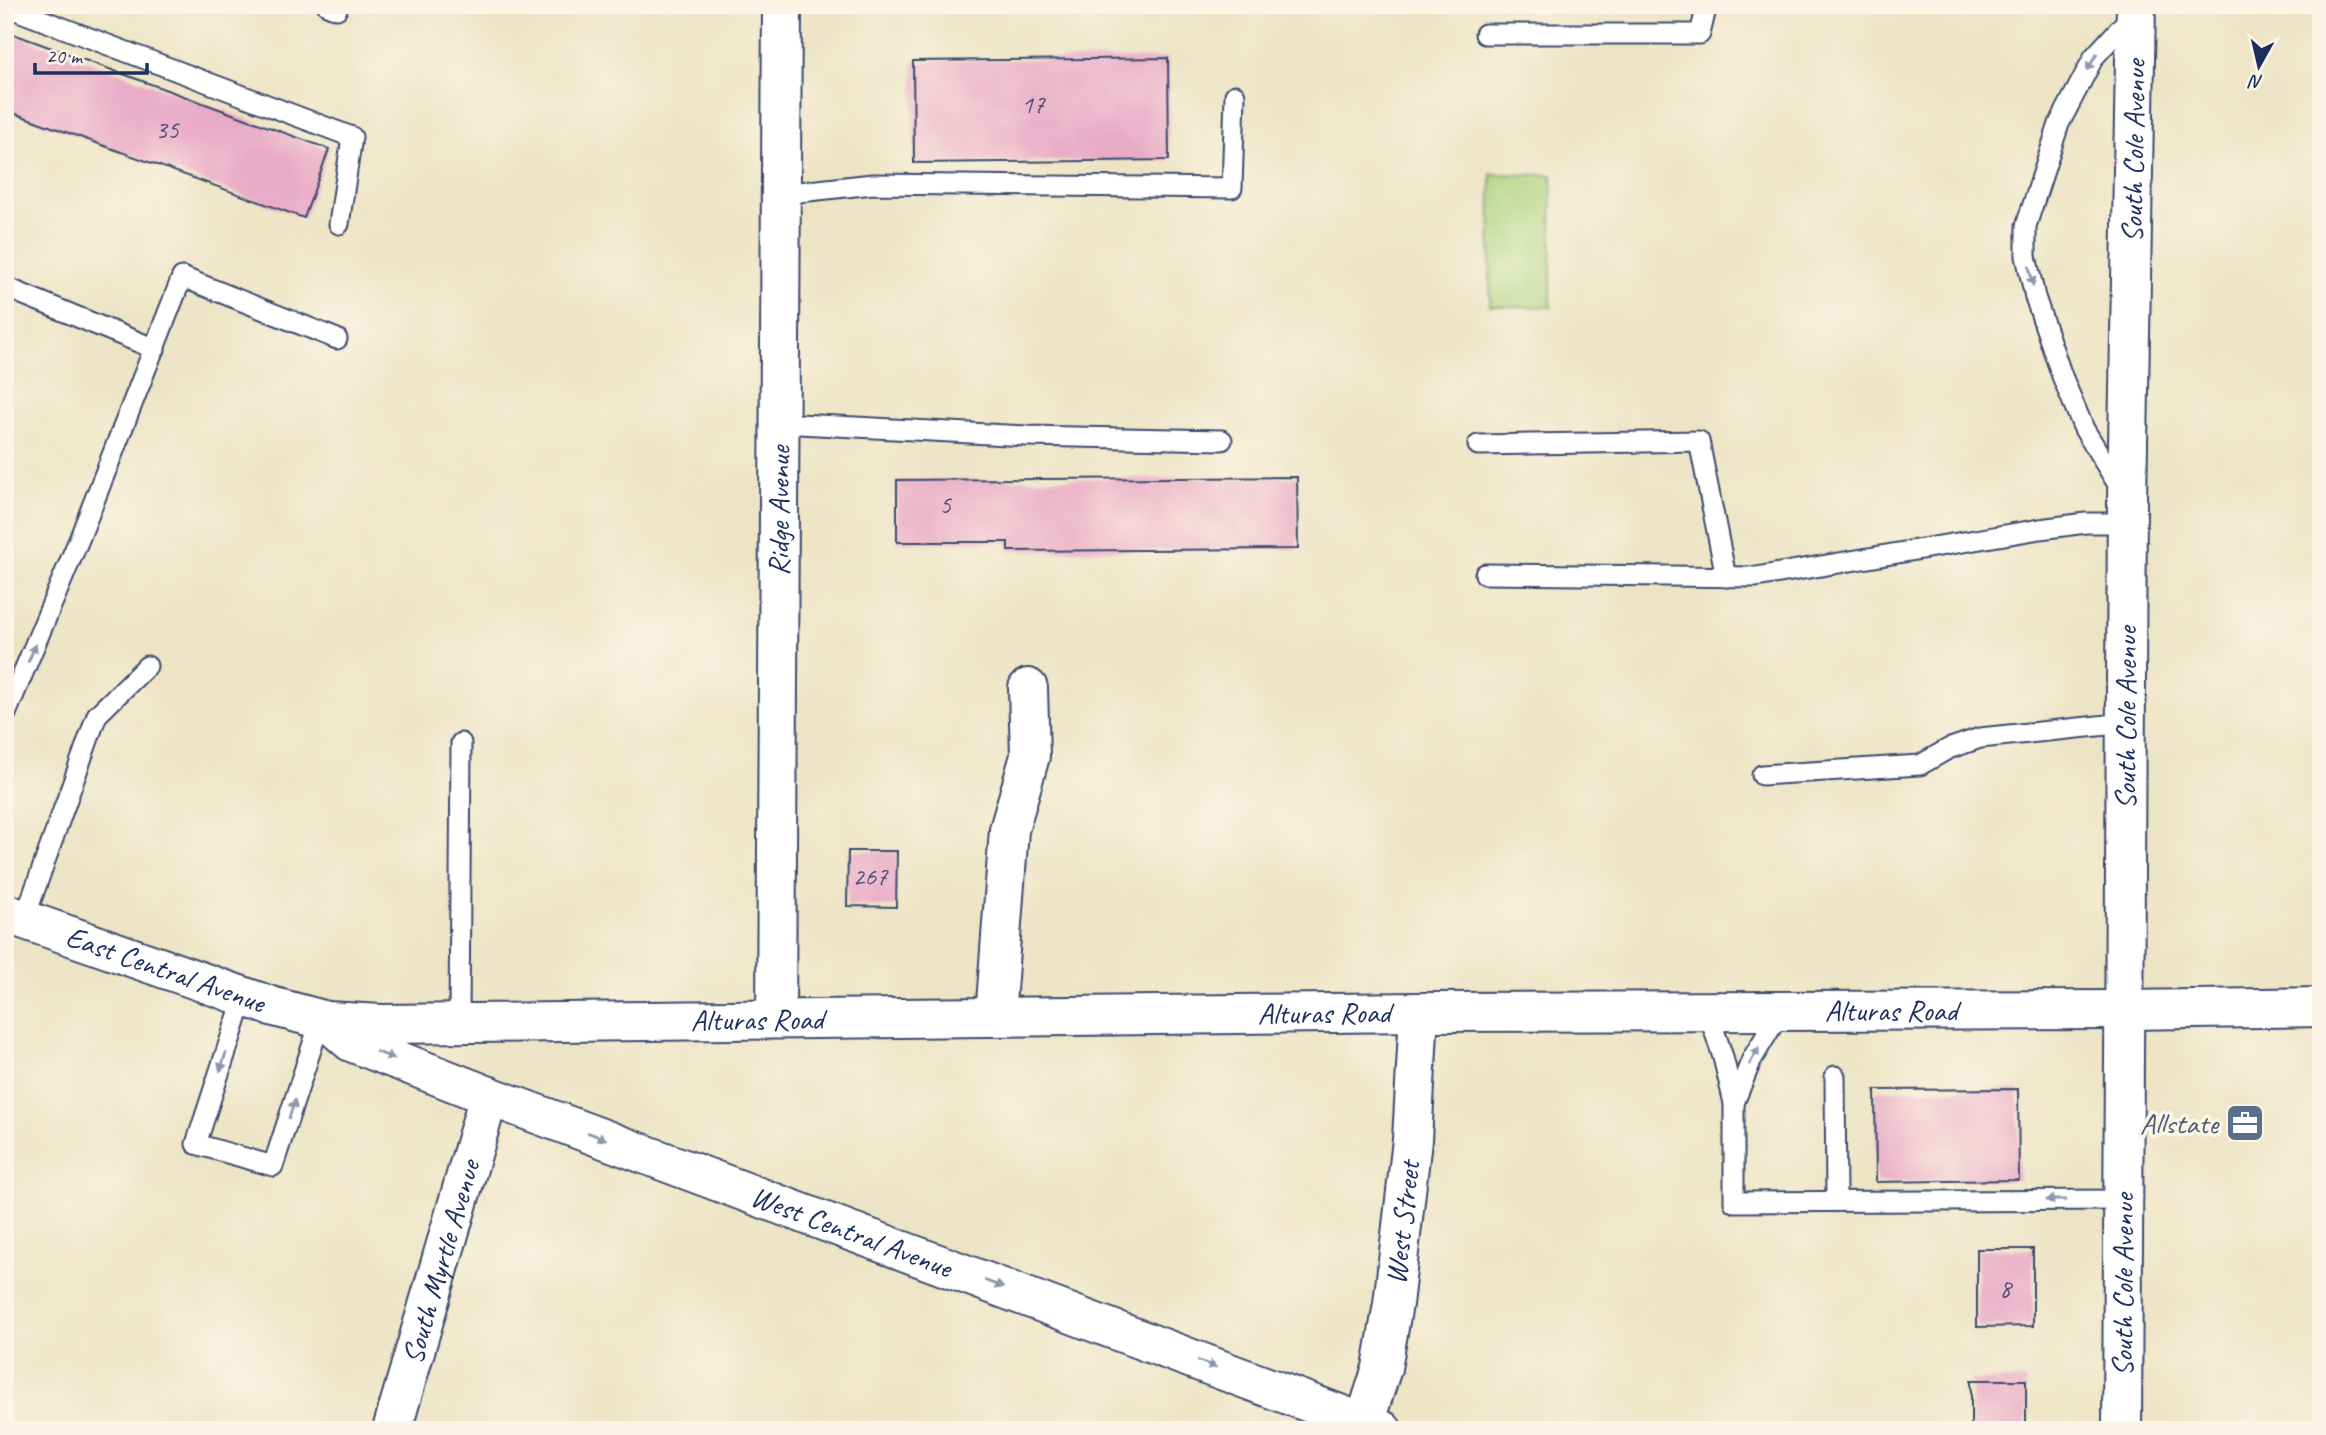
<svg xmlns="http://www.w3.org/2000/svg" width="2326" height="1435" font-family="Caveat,sans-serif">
<rect width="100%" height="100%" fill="#fcf5e5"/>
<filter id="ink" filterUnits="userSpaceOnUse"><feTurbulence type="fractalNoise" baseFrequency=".0143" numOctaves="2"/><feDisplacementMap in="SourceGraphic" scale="14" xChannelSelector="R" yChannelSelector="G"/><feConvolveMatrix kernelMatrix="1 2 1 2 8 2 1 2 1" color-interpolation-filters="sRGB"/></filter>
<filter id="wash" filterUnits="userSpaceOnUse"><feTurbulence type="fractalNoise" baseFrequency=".00686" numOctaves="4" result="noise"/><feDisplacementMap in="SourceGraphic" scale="28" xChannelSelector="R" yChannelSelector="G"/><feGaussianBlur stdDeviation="1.57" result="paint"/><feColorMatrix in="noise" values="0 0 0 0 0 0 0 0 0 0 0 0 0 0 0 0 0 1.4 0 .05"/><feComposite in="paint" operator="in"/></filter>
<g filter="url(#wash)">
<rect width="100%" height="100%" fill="#ede4c5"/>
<path fill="#abd17b" stroke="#63806c" stroke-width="2" d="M1491 174 1552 175 1551 307 1490 306Z"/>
<g id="blocks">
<g fill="#e9aac6">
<path d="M5 31 329 149 304 218 5 110Z"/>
<path d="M1168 58 1169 160 914 163 913 61Z"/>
<path d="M1297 477 1298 549 1008 551V542H897V480Z"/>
<path d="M848 851H897L896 907 847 906Z"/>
<path d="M2018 1089 2019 1180 1876 1182 1875 1090Z"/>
<path d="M1977 1249H2033V1326L1977 1327Z"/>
<rect x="1971" y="1380" width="55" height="50"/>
</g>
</g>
</g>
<g filter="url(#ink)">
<use href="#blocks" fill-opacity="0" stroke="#3a4a6d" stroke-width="2"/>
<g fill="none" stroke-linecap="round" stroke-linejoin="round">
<defs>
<g id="service">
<path d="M327 5 337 9"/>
<path d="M5 6 352 137 339 224"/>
<path d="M1485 34H1700L1707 5"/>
<path d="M781 194 873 184 1232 188 1235 95"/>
<path d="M5 287 155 349"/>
<path d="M780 423 1027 436 1222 440"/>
<path d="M1478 445 1699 441 1726 577"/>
<path d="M2122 491 2084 429 2062 376 2035 297 2026 256V226L2059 124 2094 57 2133 14"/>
<path d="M1485 574 1756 577 2040 529 2086 523H2127"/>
<path d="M5 716 80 537 182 277 337 339"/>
<path d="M1762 775 1920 765 1948 749 1980 738 2127 723"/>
<path d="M24 920 97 715 147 666"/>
<path d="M244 997 196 1144 273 1166 321 1019"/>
<path d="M1708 1012 1723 1057 1734 1103V1202L2124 1200"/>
<path d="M459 1023 461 743"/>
<path d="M1835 1076 1836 1200"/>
<path d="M1734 1103 1752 1059 1781 1011"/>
</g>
<g id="minor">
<path d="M995 1017 1009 830 1030 756 1028 688"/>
<path id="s1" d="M776 1019 782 5"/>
<path id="s2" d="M327 1021 351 1042 489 1096 1382 1430"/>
<path id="s3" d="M392 1430 489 1096"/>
<path id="s4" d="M1362 1430 1382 1368 1393 1304 1412 1140 1419 1012"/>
<path id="s5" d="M2122 1430 2127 500 2136 5"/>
</g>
<g id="primary">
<path id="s6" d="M5 913 271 1006 327 1021 382 1024 1419 1012 2126 1010 2321 1007"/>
</g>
</defs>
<use href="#service" stroke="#3a4a6d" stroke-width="23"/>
<use href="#minor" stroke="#3a4a6d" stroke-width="42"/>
<use href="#primary" stroke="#3a4a6d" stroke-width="42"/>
<use href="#service" stroke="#fff" stroke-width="19"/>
<use href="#minor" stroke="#fff" stroke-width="38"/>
<use href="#primary" stroke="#fff" stroke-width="38"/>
</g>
<defs><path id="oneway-solid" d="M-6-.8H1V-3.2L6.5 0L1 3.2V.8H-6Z" transform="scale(1.75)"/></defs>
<g fill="#8d97ae">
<use href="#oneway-solid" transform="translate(2092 62) rotate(122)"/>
<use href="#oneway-solid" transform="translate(2031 276) rotate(78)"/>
<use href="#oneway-solid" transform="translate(32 653) rotate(-67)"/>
<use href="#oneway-solid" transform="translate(385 1055) rotate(21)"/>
<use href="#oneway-solid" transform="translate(1754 1056) rotate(-62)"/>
<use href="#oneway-solid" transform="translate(223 1062) rotate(108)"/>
<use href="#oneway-solid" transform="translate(292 1109) rotate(-72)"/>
<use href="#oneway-solid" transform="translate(597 1136) rotate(21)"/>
<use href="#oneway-solid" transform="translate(2056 1200) rotate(180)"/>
<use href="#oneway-solid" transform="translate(994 1284) rotate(21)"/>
<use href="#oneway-solid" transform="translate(1207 1364) rotate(21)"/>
</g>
</g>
<defs>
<symbol id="office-square" viewBox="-11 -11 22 22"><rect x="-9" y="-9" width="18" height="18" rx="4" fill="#5c6f8a" stroke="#fcf5e5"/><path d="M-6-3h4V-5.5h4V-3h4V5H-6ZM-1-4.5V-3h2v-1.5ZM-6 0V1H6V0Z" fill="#fff"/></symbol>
</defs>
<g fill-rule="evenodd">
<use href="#office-square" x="2223" y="1101" width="44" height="44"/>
</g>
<g text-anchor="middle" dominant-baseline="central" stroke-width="7" stroke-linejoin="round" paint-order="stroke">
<g font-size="26" fill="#4e4e78">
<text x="1033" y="104">17</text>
<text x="167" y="129">35</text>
<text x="945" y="504">5</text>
<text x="870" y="876">267</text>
<text x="2005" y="1288">8</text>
</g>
<g font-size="30" fill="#1b2f5e" stroke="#fcf5e5">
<text stroke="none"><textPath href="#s5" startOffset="1279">South Cole Avenue</textPath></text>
<text stroke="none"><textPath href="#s1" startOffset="508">Ridge Avenue</textPath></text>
<text stroke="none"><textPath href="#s5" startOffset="712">South Cole Avenue</textPath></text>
<text stroke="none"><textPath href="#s6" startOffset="170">East Central Avenue</textPath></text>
<text stroke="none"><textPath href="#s6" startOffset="1904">Alturas Road</textPath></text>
<text stroke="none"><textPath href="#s6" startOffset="1337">Alturas Road</textPath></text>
<text stroke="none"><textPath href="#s6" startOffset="770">Alturas Road</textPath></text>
<text stroke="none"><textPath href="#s4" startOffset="212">West Street</textPath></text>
<text stroke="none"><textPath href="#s2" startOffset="567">West Central Avenue</textPath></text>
<text stroke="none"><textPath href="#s3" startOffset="175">South Myrtle Avenue</textPath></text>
<text stroke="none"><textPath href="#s5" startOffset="145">South Cole Avenue</textPath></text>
</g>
<g font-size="30" fill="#4e5e75" stroke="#fcf5e5" text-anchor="end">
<text x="2218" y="1123">Allstate</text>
</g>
</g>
<rect width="2326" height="1435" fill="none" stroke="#fcf5e5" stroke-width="28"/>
<g transform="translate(2259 66) rotate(188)" stroke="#fcf5e5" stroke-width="5" paint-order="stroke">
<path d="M0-5L12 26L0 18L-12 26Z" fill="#1b2f5e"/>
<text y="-10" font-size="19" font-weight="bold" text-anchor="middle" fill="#1b2f5e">N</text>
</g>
<path d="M35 63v10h112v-10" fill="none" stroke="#1b2f5e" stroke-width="3.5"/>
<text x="46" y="63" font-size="21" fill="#1b2f5e" stroke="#fcf5e5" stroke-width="5" paint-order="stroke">20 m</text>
</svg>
